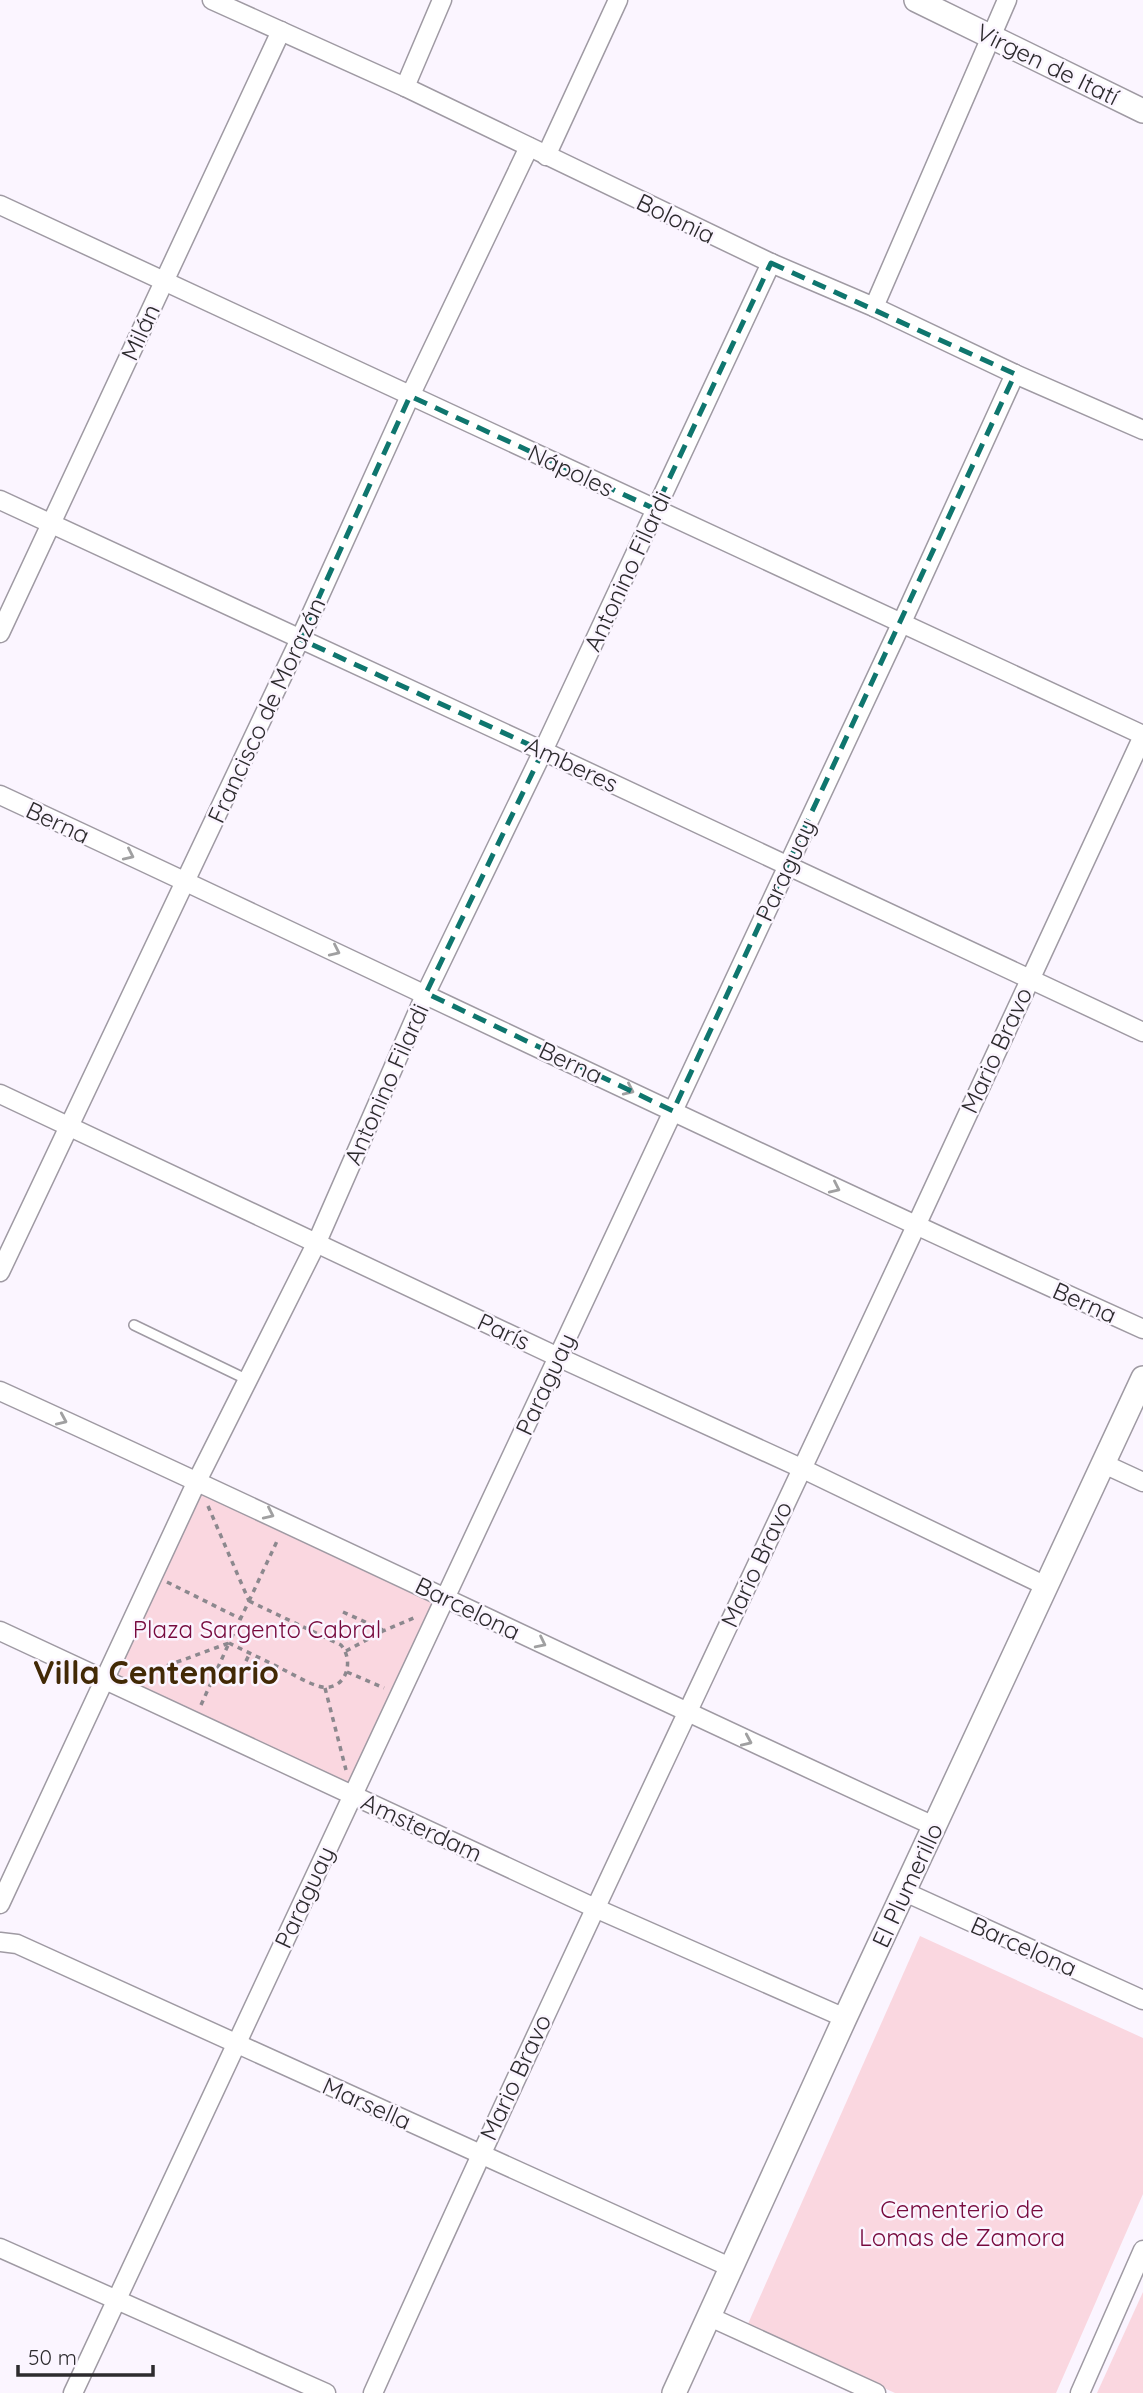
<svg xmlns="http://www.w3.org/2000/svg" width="1143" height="2393" font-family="Quicksand,sans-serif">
<rect width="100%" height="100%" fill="#fbf5ff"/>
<g fill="#fad7e0">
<path d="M197 1481 446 1597 352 1794 105 1679Z"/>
<path d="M920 1936 1143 2038V2194L1056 2393H895L747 2326Z"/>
<path d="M1143 2292V2393H1097Z"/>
</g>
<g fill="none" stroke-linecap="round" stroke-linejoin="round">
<defs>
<path id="service" d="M134 1325 248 1380"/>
<g id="minor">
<path d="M212 0 405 87 771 263 874 307 1015 374 1143 430"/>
<path d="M405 87 442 0"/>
<path d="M546 156 618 0"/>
<path d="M0 205 1143 735"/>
<path d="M874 307 1007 0"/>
<path d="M0 500 543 751 1143 1032"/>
<path d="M0 633 281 31"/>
<path d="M0 795C381 972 760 1156 1143 1329"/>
<path d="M0 1094 558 1357 801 1468 1046 1586"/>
<path d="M0 1272 300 639 410 396 529 147"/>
<path d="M0 1391C313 1533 622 1684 934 1826"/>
<path d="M1104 1464 1143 1482"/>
<path d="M0 1631 595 1908 845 2018"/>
<path d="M905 1892 1143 2000"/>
<path d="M0 1904 197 1481 317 1242 426 993 543 751 771 263"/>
<path d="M0 1942 17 1944 732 2268"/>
<path d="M0 2248 326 2393"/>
<path d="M710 2317 876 2393"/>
<path d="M73 2393 902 622 1015 374"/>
<path d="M373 2393C548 2002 734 1616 915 1228 992 1064 1066 900 1143 736"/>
<path d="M1080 2393 1143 2250"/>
</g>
<g id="tertiary">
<path d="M916 0 1143 111"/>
<path d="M674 2393 845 2018 1143 1378"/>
</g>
</defs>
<use href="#service" stroke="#9f9aa3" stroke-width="12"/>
<use href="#minor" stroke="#9f9aa3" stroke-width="21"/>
<use href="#tertiary" stroke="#9f9aa3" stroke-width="26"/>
<g stroke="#8c888e" stroke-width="3.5" stroke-dasharray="5 5" stroke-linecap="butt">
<path d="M208 1506 249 1601"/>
<path d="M167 1582 241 1619"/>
<path d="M249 1601 341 1645C356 1663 344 1694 318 1686 308 1683 298 1677 288 1672 269 1662 249 1653 229 1643Z"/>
<path d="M249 1601 278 1539"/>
<path d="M343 1612 383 1630"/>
<path d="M346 1651 383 1631 416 1617"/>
<path d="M347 1672 384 1688"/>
<path d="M139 1676 229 1643"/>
<path d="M237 1679 250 1653"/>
<path d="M325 1688 346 1770"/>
<path d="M201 1705 229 1643"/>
</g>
<use href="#service" stroke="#fff" stroke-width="9"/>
<use href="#minor" stroke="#fff" stroke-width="18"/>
<use href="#tertiary" stroke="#fff" stroke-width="23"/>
</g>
<defs><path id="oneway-chevron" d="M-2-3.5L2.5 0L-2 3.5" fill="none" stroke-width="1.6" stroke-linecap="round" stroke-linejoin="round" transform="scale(1.75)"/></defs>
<g stroke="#a0a0a1">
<use href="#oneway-chevron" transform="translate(129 855) rotate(25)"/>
<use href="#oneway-chevron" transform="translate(335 951) rotate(25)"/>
<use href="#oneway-chevron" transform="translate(629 1090) rotate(25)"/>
<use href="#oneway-chevron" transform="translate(835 1188) rotate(25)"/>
<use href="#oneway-chevron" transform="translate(62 1420) rotate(24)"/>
<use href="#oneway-chevron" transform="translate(269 1514) rotate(25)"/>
<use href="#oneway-chevron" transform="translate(541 1643) rotate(26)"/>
<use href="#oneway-chevron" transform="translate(747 1741) rotate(24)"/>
</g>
<path fill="none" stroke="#0f766e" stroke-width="5" stroke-dasharray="14 9" stroke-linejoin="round" d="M771 263 1015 374 673 1111 426 993 543 751 300 639 410 396 655 509Z"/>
<g text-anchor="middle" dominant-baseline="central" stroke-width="5" stroke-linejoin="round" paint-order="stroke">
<g font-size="24" fill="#2d2b2e" stroke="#fbf5ff">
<text transform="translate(1048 64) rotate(26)">Virgen de Itatí</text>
<text transform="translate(676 218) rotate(26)">Bolonia</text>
<text transform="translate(140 332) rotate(-65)">Milán</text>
<text transform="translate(571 470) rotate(25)">Nápoles</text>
<text transform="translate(627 571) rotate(-65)">Antonino Filardi</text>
<text transform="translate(266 710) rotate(-65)">Francisco de Morazán</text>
<text transform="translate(572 764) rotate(25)">Amberes</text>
<text transform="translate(58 822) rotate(25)">Berna</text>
<text transform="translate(785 870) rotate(-65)">Paraguay</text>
<text transform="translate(996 1050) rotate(-65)">Mario Bravo</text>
<text transform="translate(571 1062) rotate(25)">Berna</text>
<text transform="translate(386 1084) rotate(-66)">Antonino Filardi</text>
<text transform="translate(1085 1302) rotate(24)">Berna</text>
<text transform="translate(504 1331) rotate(25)">París</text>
<text transform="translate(545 1384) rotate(-65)">Paraguay</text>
<text transform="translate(756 1564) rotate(-65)">Mario Bravo</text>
<text transform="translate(468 1608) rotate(26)">Barcelona</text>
<text transform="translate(422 1827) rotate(25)">Amsterdam</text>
<text transform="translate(907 1885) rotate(-65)">El Plumerillo</text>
<text transform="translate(304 1897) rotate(-65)">Paraguay</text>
<text transform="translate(1024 1946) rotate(24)">Barcelona</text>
<text transform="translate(515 2077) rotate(-65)">Mario Bravo</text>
<text transform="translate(367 2103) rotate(24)">Marsella</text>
</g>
<g font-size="24" fill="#770a3e" stroke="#fbf5ff">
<text x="257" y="1629">Plaza Sargento Cabral</text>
<text x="962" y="2209">Cementerio de<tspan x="962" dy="28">Lomas de Zamora</tspan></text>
</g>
<g font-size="32" font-weight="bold" fill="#422906" stroke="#fbf5ff">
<text x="156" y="1672">Villa Centenario</text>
</g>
</g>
<path d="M18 2365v10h135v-10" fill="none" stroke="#2d2b2e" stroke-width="3.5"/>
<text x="28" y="2365" font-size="21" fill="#2d2b2e" stroke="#fbf5ff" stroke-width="5" paint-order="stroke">50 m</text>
</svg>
